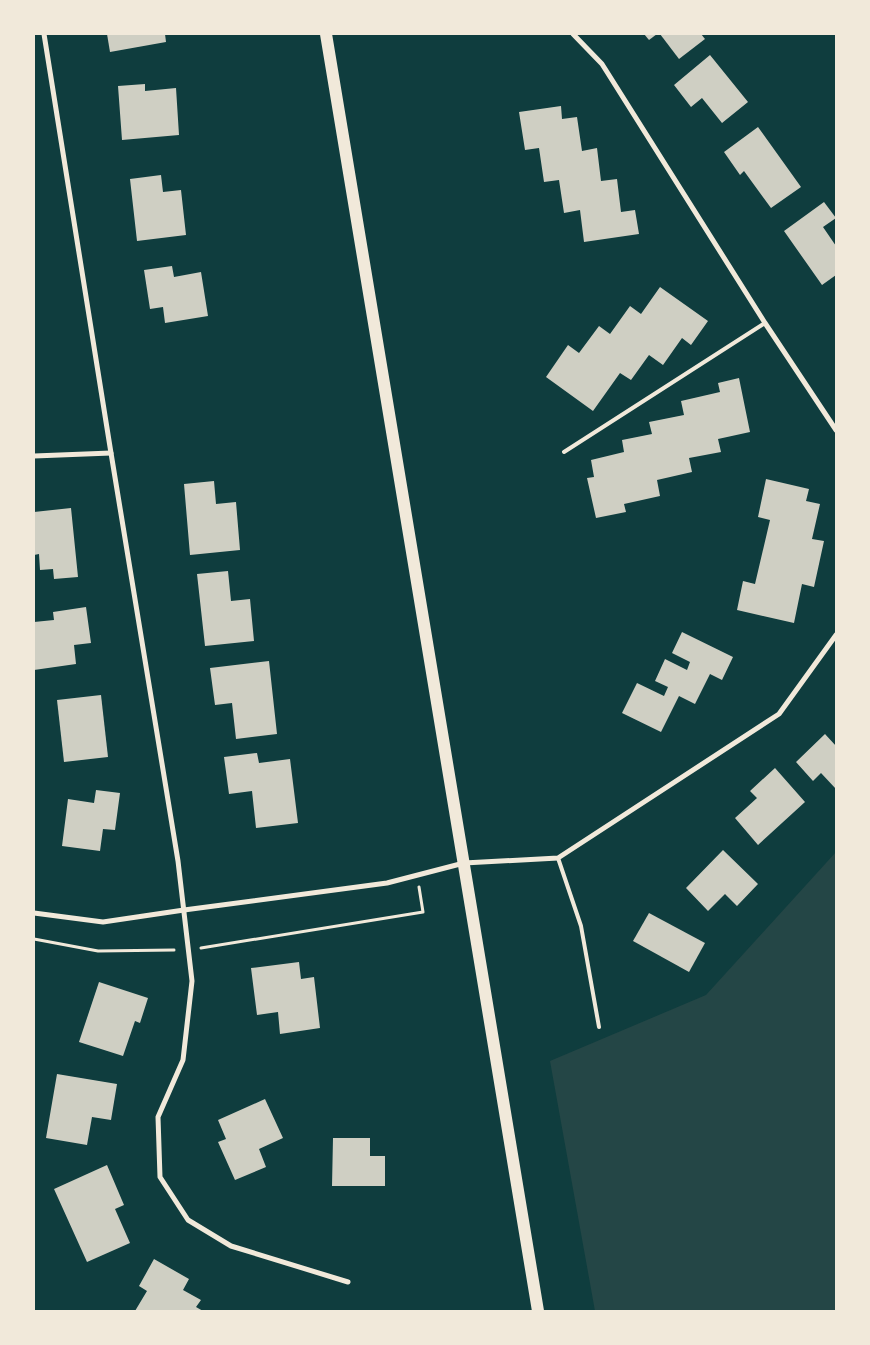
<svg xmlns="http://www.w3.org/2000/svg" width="870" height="1345" font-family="Manrope,sans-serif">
<rect width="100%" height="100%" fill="#0f3d3e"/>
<path fill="#244646" d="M836 852V1311H595L550 1061 706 995Z"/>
<g fill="#cfcfc3">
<path d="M107 34H165L166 42 110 52Z"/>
<path d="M644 34H657L649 40Z"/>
<path d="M660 34H701L705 39 679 59Z"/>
<path d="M710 55 748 102 722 123 702 98 691 107 674 85Z"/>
<path d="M145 84V91L176 88 179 135 122 140 118 86Z"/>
<path d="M561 106 562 119 577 117 582 151 597 148 601 181 617 179 621 212 635 210 639 234 584 242 580 210 564 213 559 180 544 182 539 148 525 150 519 112Z"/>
<path d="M758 127 801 187 771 208 744 171 740 175 724 152Z"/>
<path d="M161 175 163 192 181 190 186 235 137 241 130 179Z"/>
<path d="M824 202 836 218 823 227 836 246V275L822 285 784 231Z"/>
<path d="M172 266 174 277 201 272 208 316 165 323 163 307 150 309 144 270Z"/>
<path d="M660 287 708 321 691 345 682 338 663 365 649 355 631 380 620 373 593 411 546 377 568 345 579 353 599 326 610 334 630 306 641 314Z"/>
<path d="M739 378 750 432 718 439 721 452 689 458 692 472 657 480 660 496 624 504 626 512 596 518 587 478 594 477 591 460 624 452 622 440 652 434 649 422 684 415 681 401 720 392 718 383Z"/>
<path d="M766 479 809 489 806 501 820 504 812 539 824 541 814 587 802 584 794 623 737 610 743 581 755 584 770 520 758 517Z"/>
<path d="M214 481 216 504 236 502 240 550 190 555 184 484Z"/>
<path d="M71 508 78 577 54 579 53 569 40 570 39 554 34 555V512Z"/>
<path d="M228 571 231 601 250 599 254 641 205 646 197 574Z"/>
<path d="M86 607 91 643 74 645 76 664 34 670V622L54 620 53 612Z"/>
<path d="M682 632 733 657 722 680 710 674 695 704 679 696 661 732 622 713 637 683 664 696 668 687 655 681 665 659 687 670 690 662 672 653Z"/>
<path d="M269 661 277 734 236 739 232 703 215 705 210 668Z"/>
<path d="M101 695 108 757 64 762 57 700Z"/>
<path d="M825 734 836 746V789L821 773 813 781 796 762Z"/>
<path d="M257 753 259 763 290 759 298 823 256 828 252 791 229 794 224 757Z"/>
<path d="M775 768 805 802 758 845 735 818 757 798 750 791Z"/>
<path d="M96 790 120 793 115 830 103 829 100 851 62 846 68 799 94 803Z"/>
<path d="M723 850 758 884 737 906 725 894 708 911 686 888Z"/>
<path d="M649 913 705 943 689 972 633 941Z"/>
<path d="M299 962 301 979 314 977 320 1028 280 1034 278 1012 257 1015 251 968Z"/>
<path d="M99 982 148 998 140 1023 135 1021 123 1056 79 1042Z"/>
<path d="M57 1074 117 1084 111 1120 92 1117 87 1145 46 1138Z"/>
<path d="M265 1099 283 1138 259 1149 266 1167 235 1180 218 1142 226 1139 218 1120Z"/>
<path d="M333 1138H370V1156H385V1186H332Z"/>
<path d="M107 1165 124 1205 115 1209 130 1243 87 1262 54 1189Z"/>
<path d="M154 1259 189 1279 183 1290 201 1300 196 1307 203 1311H135L147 1291 139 1286Z"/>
</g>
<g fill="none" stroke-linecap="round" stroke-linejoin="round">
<g stroke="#f1e9da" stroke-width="3">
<path d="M34 939 98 951 174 950"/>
<path d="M201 948 423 912 419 887"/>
</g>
<g stroke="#f1e9da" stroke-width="4">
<path d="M564 452 765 323"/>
<path d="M558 858 581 926 599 1027"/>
</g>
<g stroke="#f1e9da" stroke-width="5">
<path d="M44 34 111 453 178 861 192 981 183 1060 158 1117 160 1177 188 1220 231 1246 348 1282"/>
<path d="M573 34 602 64 765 323 836 430"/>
<path d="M34 456 111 453"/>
<path d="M34 913 103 922 184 910 387 883 464 863 558 858 779 714 836 635"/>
</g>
<path stroke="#f1e9da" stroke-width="12" d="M326 34 538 1311"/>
</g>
<rect width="870" height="1345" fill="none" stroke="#f1e9da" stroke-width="70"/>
</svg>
